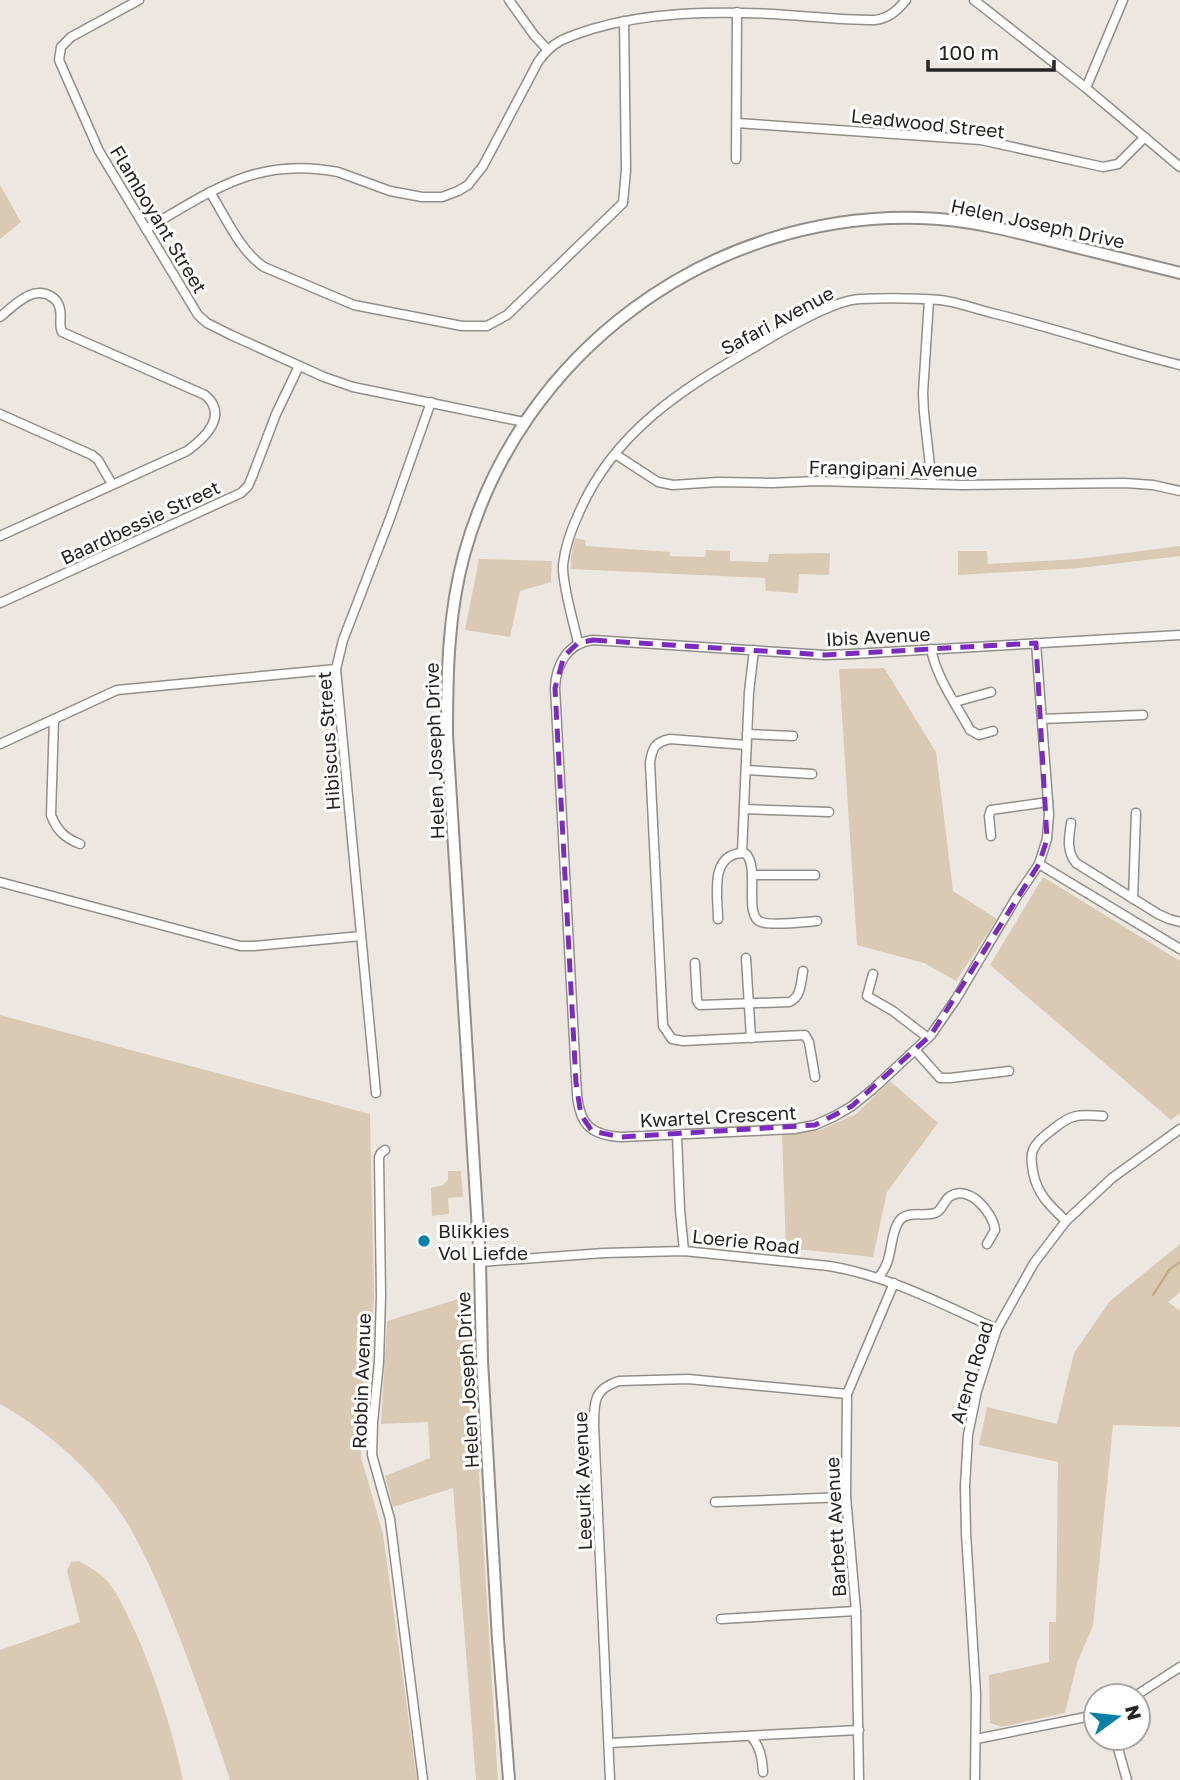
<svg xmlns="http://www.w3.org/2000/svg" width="1180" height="1780" font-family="'Golos Text',sans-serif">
<rect width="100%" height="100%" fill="#ece8e1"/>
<g fill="#dacab3">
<path d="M0 185 21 222 0 239Z"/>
<path d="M575 538 585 540 586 546 670 552V556L705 557 706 550 730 551V561L768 562 769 554 830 553 829 575 799 574 798 593 766 591 765 578 571 569V557Z"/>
<path d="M1180 546V556L1079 568 958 575V551H987L988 564 1078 559Z"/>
<path d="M479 559 552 561 551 582 520 591 510 637 465 630Z"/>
<path d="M884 668 936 752 953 891 997 919 956 981 924 963 857 945 839 669Z"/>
<path d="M1043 877 1180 961V1113L1171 1120 990 965Z"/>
<path d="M0 1015 370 1114 374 1297 361 1457 383 1534 417 1780H230C216 1736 200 1693 184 1649 168 1608 152 1566 130 1528 100 1476 51 1433 0 1404Z"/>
<path d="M890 1081 938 1123 887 1192 873 1257 786 1248 782 1135 820 1130 856 1114Z"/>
<path d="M448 1171H461L463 1197 448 1198 449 1214 432 1216 431 1188 443 1185 448 1180Z"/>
<path d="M1180 1244V1292L1168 1302 1180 1311V1427L1113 1425 1093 1626 1077 1663 1065 1713 1001 1727 990 1723 989 1675 1049 1662V1622H1056L1058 1462 979 1445 987 1407 1057 1424 1074 1353 1110 1301Z"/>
<path d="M468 1296 498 1780H476L453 1488 393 1507 385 1476 430 1458 428 1422 381 1424 387 1321Z"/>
<path d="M79 1561C89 1567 101 1573 109 1583 120 1597 127 1615 135 1631 156 1679 172 1729 183 1780H0V1650L80 1622 67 1571 71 1562Z"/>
</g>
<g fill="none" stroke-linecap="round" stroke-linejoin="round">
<path stroke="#c5ac85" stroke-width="2.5" d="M1153 1295 1169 1270 1180 1262"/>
<defs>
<g id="minor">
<path d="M139 0 71 37 61 47 59 60 99 151 198 315 207 323 231 335 324 377 353 387 524 422"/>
<path d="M509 0 534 35 547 49"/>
<path d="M974 0 1086 88 1180 167"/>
<path d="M1086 88 1123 0"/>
<path d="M737 123 981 140 1103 167 1118 164 1145 137"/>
<path d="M736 159 737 12"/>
<path d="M210 192C225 216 240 251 264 267L354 305 462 326H487L507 315 623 203 626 170 624 21"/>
<path d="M146 229C212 191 257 156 338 172L390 191 422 197H442L458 191 468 185 483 166 538 62C553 40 568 37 592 29 649 12 713 11 773 14 807 16 841 20 875 20 889 18 897 11 906 0"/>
<path d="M929 300 923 393 924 413 932 484"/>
<path d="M0 317C14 306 33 284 52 297 56 300 57 301 59 306 63 315 58 324 62 332L205 395C229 415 205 438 187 451L0 536"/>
<path d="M0 414 92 455 98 460 112 484"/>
<path d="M615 454 658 482 673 485 718 482 772 483 817 481 962 485 1125 483 1153 485 1180 491"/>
<path d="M0 603 241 493 248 486 252 477 276 414 299 366"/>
<path d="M578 643C574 623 562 585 563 565 565 548 571 530 578 515 613 432 681 390 755 347 780 332 833 300 860 299 887 298 914 298 940 300 959 302 978 310 996 314 1058 329 1118 350 1180 365"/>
<path d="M1036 643 1049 814 1047 839 1039 864 1016 898 956 999 931 1035 873 1089 852 1106 835 1116 815 1125 794 1129 621 1137C591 1135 580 1125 577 1095L555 688C556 664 568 643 593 640L825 655 852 654 1180 635"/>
<path d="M931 649C937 679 956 704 970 730L979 735 993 731"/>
<path d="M955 702 991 692"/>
<path d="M54 719 51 815C57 831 65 838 80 844"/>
<path d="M1042 719 1143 715"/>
<path d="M747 734 793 736"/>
<path d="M0 744 117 690 336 669"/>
<path d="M746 745 670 739C655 742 652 748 650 763L663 1026 672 1039 683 1041 805 1035 809 1042 815 1077"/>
<path d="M746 770 812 774"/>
<path d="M744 809 829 812"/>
<path d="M1071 823C1069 837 1066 851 1076 863L1158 914 1169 919 1180 922"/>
<path d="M991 836 989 816 991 810 1048 802"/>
<path d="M742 853 749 692 754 650"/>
<path d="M742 853 746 854C760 868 743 916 761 922 771 926 804 922 817 921"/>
<path d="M1039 864 1180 949"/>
<path d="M752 875H815"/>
<path d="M0 882 240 946H254L361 936"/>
<path d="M1133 899 1136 813"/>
<path d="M718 919C718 896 709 855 742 853"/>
<path d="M746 958 751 1038"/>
<path d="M695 963 697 1001 700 1005 789 1002C801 998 801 982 803 971"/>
<path d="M873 974 867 996 893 1011 928 1038"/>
<path d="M915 1050 940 1078H950L1009 1071"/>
<path d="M376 1093 336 669 343 640 389 521 431 402"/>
<path d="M677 1135 680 1210 684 1251"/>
<path d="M385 1150 381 1153 379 1157 381 1296 379 1362 373 1422 372 1455 390 1519 423 1780"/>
<path d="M1066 1221C1050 1206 1037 1194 1033 1172 1032 1164 1030 1157 1033 1150 1036 1142 1045 1135 1052 1130 1071 1114 1078 1114 1103 1116"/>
<path d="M480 1262 604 1253 684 1251 829 1266C889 1276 942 1304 997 1329"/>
<path d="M879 1277C882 1273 885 1268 887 1263 892 1250 891 1233 899 1221 907 1210 924 1217 935 1213 942 1211 943 1202 949 1197 968 1183 993 1212 995 1230L987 1244"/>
<path d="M715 1502 846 1497"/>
<path d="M721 1619 856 1611"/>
<path d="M1135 1696 1180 1667"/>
<path d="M751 1736C760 1747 762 1757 763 1772"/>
<path d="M1115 1738 1127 1780"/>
<path d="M976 1739 1096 1715"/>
<path d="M610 1743 859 1730"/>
<path d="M610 1780 594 1425C594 1401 594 1389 619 1381L688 1379 847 1394"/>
<path d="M859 1780 856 1611 846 1497 847 1394 894 1283"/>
<path d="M975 1780 976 1694 966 1533 965 1486 968 1435 977 1391 991 1347 997 1329 1034 1263 1066 1221 1112 1178 1180 1129"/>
</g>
<path id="tertiary" d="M509 1780 498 1639 482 1361 480 1262 447 735C447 674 448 614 464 555 520 352 710 212 920 218 965 219 1008 230 1051 241 1094 252 1137 262 1180 273"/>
</defs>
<use href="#minor" stroke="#928e89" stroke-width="11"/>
<use href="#tertiary" stroke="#928e89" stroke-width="14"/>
<use href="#minor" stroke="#fff" stroke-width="8"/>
<use href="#tertiary" stroke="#fff" stroke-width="10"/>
</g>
<path fill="none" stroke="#7b2cbf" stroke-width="5" stroke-dasharray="14 9" stroke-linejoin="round" d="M593 640 825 655 1036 643 1047 839 1039 864 931 1035 852 1106 815 1125 621 1137 592 1131 581 1115 576 1083 555 688 564 656 578 643Z"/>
<circle fill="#0680a6" stroke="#fff" stroke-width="2.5" cx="424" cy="1241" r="7"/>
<g text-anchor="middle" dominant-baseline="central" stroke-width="6" stroke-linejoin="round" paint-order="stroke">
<g font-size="19" fill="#272523" stroke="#fff">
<text transform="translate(928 123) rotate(6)">Leadwood Street</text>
<text transform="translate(159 219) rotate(59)">Flamboyant Street</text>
<text transform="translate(1038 223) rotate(12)">Helen Joseph Drive</text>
<text transform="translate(777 320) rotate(-28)">Safari Avenue</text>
<text transform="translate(893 468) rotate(1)">Frangipani Avenue</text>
<text transform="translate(140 522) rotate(-25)">Baardbessie Street</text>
<text transform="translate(878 636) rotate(-3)">Ibis Avenue</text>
<text transform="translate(328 741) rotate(-94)">Hibiscus Street</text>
<text transform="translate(434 751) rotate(-92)">Helen Joseph Drive</text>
<text transform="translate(718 1116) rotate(-3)">Kwartel Crescent</text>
<text transform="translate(746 1241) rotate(6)">Loerie Road</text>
<text transform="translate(971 1372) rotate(-73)">Arend Road</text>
<text transform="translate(467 1380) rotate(-93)">Helen Joseph Drive</text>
<text transform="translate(361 1381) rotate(-88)">Robbin Avenue</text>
<text transform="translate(582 1481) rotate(-92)">Leeurik Avenue</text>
<text transform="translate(835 1527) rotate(-93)">Barbett Avenue</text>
</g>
<g font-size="19" fill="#272523" stroke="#fff" text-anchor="start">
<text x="438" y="1230">Blikkies<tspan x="438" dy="22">Vol Liefde</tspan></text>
</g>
</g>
<g transform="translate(1117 1717) rotate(75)"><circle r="33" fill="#ffffff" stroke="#a9a8a7" stroke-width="2"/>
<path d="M0-5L12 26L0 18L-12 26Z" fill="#0680a6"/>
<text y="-10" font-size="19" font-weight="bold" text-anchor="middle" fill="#272523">N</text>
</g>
<path d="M928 60v10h126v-10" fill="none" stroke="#272523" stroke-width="3.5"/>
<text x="939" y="60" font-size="21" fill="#272523" stroke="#ffffff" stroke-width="5" paint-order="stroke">100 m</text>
</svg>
